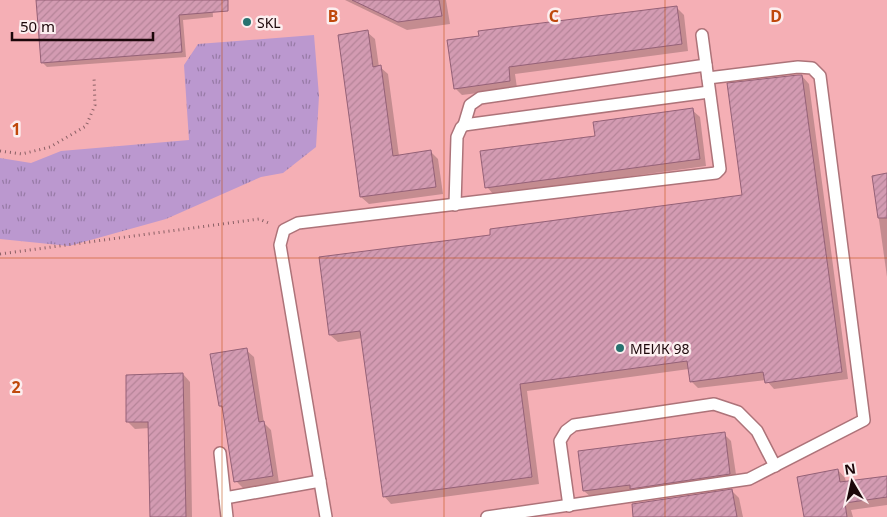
<svg xmlns="http://www.w3.org/2000/svg" width="887" height="517" font-family="'Noto Sans',sans-serif">
<defs>
<pattern id="grass-tufts" width="24" height="20" patternUnits="userSpaceOnUse" patternTransform="scale(1.25)"><rect width="24" height="20" fill="#bb98cf"/><path d="M3 7l-1-3M5 7V3M7 7l1-3M15 17l-1-3M17 17v-4M19 17l1-3" fill="none" stroke="#977aa6"/></pattern>
<pattern id="building-hatch" width="6" height="6" patternUnits="userSpaceOnUse" patternTransform="scale(1.25)"><rect width="6" height="6" fill="#d39bb2"/><path d="M-1 1l2-2M0 6l6-6M5 7l2-2" fill="none" stroke="#b58498"/></pattern>
</defs>
<rect width="100%" height="100%" fill="#fdbec4"/>
<rect fill="#f5afb5" x="0" y="0" width="887" height="517"/>
<path fill="url(#grass-tufts)" d="M314 35 319 96 316 147 283 173 261 177 166 219 69 246 0 239V158L31 163 61 151 189 140 184 65 198 44Z"/>
<g fill="#0003">
<path d="M38 0H212L213 17 183 20 186 57 47 67 42 62Z"/>
<path d="M345 0H446L450 24 407 30Z"/>
<path d="M676 7 684 15 688 51 515 74 517 88 462 95 455 88 449 41Z"/>
<path d="M367 32 375 39 379 67H380L388 74 399 156 431 152 438 159 443 194 369 204 361 197Z"/>
<path d="M802 76 809 84 848 379 774 389 766 380 698 388 691 381 689 369 527 391 539 484 391 504 384 496 363 338 338 342 330 335 492 236 743 196Z"/>
<path d="M692 110 700 117 706 166 494 195 487 187 596 137Z"/>
<path d="M887 175V277L873 177Z"/>
<path d="M246 350 254 357 264 423 271 430 279 483 243 488 236 481 224 410 220 406Z"/>
<path d="M183 374 190 382 192 517H151L150 428 135 429 128 422Z"/>
<path d="M724 434 731 441 737 481 592 498 584 491 579 453Z"/>
<path d="M838 470 845 478 846 482 887 477V506V505L851 510 853 517H806Z"/>
<path d="M731 490 739 498 743 517H635Z"/>
</g>
<g fill="url(#building-hatch)" stroke="#956177">
<path d="M36 0H228V11L179 15 182 52 41 63Z"/>
<path d="M352 0H439L442 16 398 22Z"/>
<path d="M677 6 682 44 509 67 510 81 454 89 447 40 479 36 478 31Z"/>
<path d="M368 30 373 67 381 65 393 156 431 150 436 187 360 197 338 35Z"/>
<path d="M798 75H802L842 372 765 383 763 372 690 382 687 361 520 384 532 477 383 497 360 331 329 335 319 257 490 235V229L742 195 727 83Z"/>
<path d="M693 108 700 159 485 188 480 151 595 136 593 122Z"/>
<path d="M887 173V218H878L872 176Z"/>
<path d="M247 348 259 422 264 421 273 476 234 482 222 406H219L210 354Z"/>
<path d="M183 373 186 517H150L148 422H126V375Z"/>
<path d="M725 432 730 474 630 489V485L583 491 578 451Z"/>
<path d="M838 469 840 482 887 476V497L845 503 847 517H804L797 477Z"/>
<path d="M732 489 737 517H633L632 504Z"/>
</g>
<g fill="none" stroke-linecap="round" stroke-linejoin="round">
<defs>
<g id="lane">
<path d="M464 125 470 105 480 98 706 65"/>
<path d="M455 205 457 137 461 128 464 125 709 92"/>
<path d="M220 453 227 517"/>
<path d="M225 498 320 481"/>
<path d="M569 506 560 441 566 431 574 425 714 404 738 412 757 431 775 466"/>
<path d="M326 517 280 245 284 230 298 223 716 173 720 169 702 35"/>
<path d="M487 517 749 479 864 420 820 76 812 68 798 67 708 78"/>
</g>
</defs>
<use href="#lane" stroke="#ad7379" stroke-width="14"/>
<g stroke="#8a6065" stroke-width="3" stroke-dasharray="1 4" stroke-linecap="butt">
<path d="M0 151 22 154 50 147 86 126 95 105 94 77"/>
<path d="M0 254 259 219 271 224"/>
</g>
<use href="#lane" stroke="#fff" stroke-width="11"/>
</g>
<path fill="none" stroke="#bf490c" stroke-width="1" stroke-opacity="0.55" d="M222 0V517M444 0V517M665 0V517M0 258H887"/>
<g fill="#287270" stroke="#fceeef" stroke-width="2">
<circle cx="247" cy="22" r="5"/>
<circle cx="620" cy="348" r="5"/>
</g>
<g text-anchor="middle" dominant-baseline="central" stroke-width="5" stroke-linejoin="round" paint-order="stroke">
<g font-size="14" fill="#1c070a" stroke="#fceeef" text-anchor="start">
<text x="257" y="22">SKL</text>
<text x="630" y="348">МЕИК 98</text>
</g>
</g>
<g font-size="16" text-anchor="middle" font-weight="bold" fill="#bf490c" stroke="#fceeef" stroke-width="5" stroke-linejoin="round" paint-order="stroke">
<text x="333" y="22">B</text>
<text x="554" y="22">C</text>
<text x="776" y="22">D</text>
<text x="16" y="135">1</text>
<text x="16" y="393">2</text>
</g>
<g transform="translate(852 482) rotate(351)" stroke="#fceeef" stroke-width="4" paint-order="stroke">
<path d="M0-4L9 19L0 12L-9 19Z" fill="#1c070a"/>
<text y="-8" font-size="14" font-weight="bold" text-anchor="middle" fill="#1c070a">N</text>
</g>
<path d="M12 32v8h141v-8" fill="none" stroke="#1c070a" stroke-width="2.5"/>
<text x="20" y="32" font-size="15" fill="#1c070a" stroke="#fceeef" stroke-width="4" paint-order="stroke">50 m</text>
</svg>
